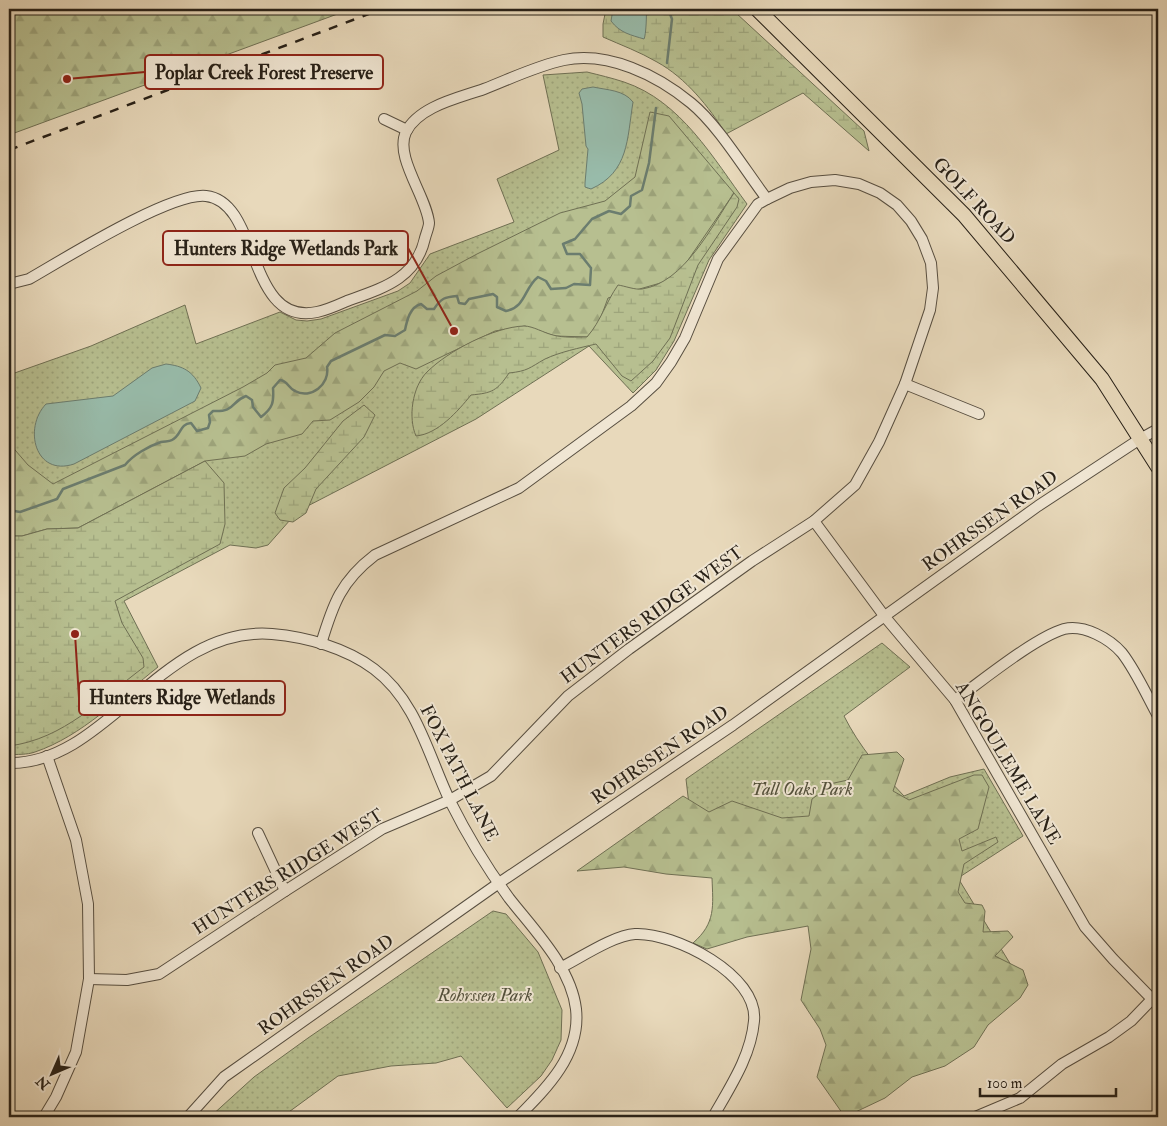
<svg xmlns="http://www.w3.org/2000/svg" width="1167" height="1126" font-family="'IM FELL Double Pica',serif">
<defs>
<pattern id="grass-dots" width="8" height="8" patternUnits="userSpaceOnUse" patternTransform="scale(1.25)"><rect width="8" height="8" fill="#b7bf90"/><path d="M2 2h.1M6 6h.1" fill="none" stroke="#9da47b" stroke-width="1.8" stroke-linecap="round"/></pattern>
<pattern id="forest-firs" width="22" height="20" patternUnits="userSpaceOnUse" patternTransform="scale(1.25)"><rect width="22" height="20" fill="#b7bf90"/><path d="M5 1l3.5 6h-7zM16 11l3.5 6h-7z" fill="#9da47b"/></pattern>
<pattern id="wetland-marsh" width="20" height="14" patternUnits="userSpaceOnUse" patternTransform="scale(1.25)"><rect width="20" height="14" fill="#b7bf90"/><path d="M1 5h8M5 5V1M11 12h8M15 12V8" fill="none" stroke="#9da47b"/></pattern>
</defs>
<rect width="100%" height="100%" fill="#e8d9bb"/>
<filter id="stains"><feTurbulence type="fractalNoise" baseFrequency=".004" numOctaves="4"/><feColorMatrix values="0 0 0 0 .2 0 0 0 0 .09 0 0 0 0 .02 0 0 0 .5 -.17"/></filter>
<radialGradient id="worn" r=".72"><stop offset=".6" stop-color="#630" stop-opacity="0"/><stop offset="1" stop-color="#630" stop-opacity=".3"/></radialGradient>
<g fill="url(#grass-dots)" stroke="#6f7054">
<path d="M587 72C599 75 612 78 624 82 681 101 713 158 747 204L709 260 674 341 656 370 633 393 589 346 476 419 298 511 268 545 256 548 230 545 124 601 158 667C120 697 82 736 35 752 27 755 17 754 9 755V375L91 346 185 305 196 344 280 312 296 320 307 321 321 319 398 291 410 283 430 254 514 222 497 179 559 150 543 75Z"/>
<path d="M882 643 910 667 844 716C859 746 881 772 904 796L950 777 984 769 1023 836 958 878 1014 970 1022 994 917 1022 847 927 692 831 686 779Z"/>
<path d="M493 911 506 914 538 952 562 1010 561 1040 552 1060 541 1076 507 1108 461 1056 436 1063 391 1066 338 1076 282 1117H210L254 1077 308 1038Z"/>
</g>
<g fill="url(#forest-firs)" stroke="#6f7054">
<path d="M9 9H351L9 135Z"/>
<path d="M650 112 669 116 734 193 682 269 664 282 608 298 598 325 587 337 555 336 525 326 495 331 416 369 400 363 384 371 374 387 359 402 330 420 313 421 302 434 266 444 245 456 205 461 78 528 47 529 22 536H9V443L28 465 53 484 243 387 267 373 275 365 306 358 335 333 417 291 436 276 477 254 560 213 605 201 635 177Z"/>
<path d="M897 752 904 759 893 791 909 800 974 775H982L989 787 978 829 959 839 962 851 996 837 998 842 964 864 958 892 965 903 982 905 985 911 983 932 1008 931 1013 937 995 956 1023 970 1028 985 1020 998 988 1025 974 1047 945 1066 912 1077 885 1098 845 1117 817 1077 826 1045 820 1029 801 1000 811 949 808 926 747 937 707 949 693 943C716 923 713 906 712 878L666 874 624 867 577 871 683 796 709 812 732 801 782 818 809 816 812 799 834 783 848 780 862 755Z"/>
</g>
<g fill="url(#wetland-marsh)" stroke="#6f7054">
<path d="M606 9H717L736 13 864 131 869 151 803 93 726 134C709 107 686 78 657 62 640 52 621 45 603 37V24Z"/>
<path d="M734 193 739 199 737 207 698 265 670 338 653 361 631 381 622 376 596 344C579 348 560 352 545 359 529 368 528 371 509 373 497 391 492 393 471 395 458 411 438 434 416 436 408 418 412 387 427 372 448 351 494 327 524 326 533 326 544 333 553 335 563 338 577 337 587 337 601 321 606 302 618 285 625 286 635 290 642 289 684 283 712 226 734 193Z"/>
<path d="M364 405 375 415 364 437 316 489 306 513 293 522 280 520 275 513 284 488 305 468 343 421Z"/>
<path d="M205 461 224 483 225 524 220 544 115 601 122 623 143 658 144 667C101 699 64 739 9 746V536H22L47 529 78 528Z"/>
</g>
<g fill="#98bbaa" stroke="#6b7d6f">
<path d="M613 9H646C647 12 646 36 644 39 631 35 620 33 611 21Z"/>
<path d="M593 87C607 90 624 90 633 102 627 139 629 172 591 189L585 187V183L588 149 586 146 582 104 579 93 582 89Z"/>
<path d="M166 364C183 366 193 371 201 388L195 401 74 464C35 477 23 428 46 404L113 396 152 368Z"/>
</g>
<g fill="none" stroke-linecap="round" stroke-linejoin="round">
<g stroke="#6b7d6f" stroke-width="2.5">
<path d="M667 63 672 19 668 9"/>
<path d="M9 510 20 512 57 499 63 489 125 465C133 455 149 446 161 442 165 441 169 442 172 440 182 435 179 424 191 423L197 431 208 428 210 422 209 415 213 411C236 412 230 402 246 396L252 400 253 407 261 417C273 408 274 402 273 388L280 380C288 381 288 388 295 391 311 400 330 384 327 367L331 361 385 335 395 336 405 330C407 320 410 307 421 304L427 309H434C441 298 445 297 457 296L459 303 465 304 469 299 493 294 497 297V307L506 311C526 307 524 288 538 277L546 281 551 289 566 288 574 284 590 285 591 268 580 254H567L563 244 575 239 592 219 609 211 621 214 630 206 631 196 642 190 649 163 656 108"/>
</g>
<defs>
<g id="minor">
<path d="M384 119 407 130"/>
<path d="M9 284 29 279C64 259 171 192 206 196 261 202 246 327 317 312 327 310 338 305 347 301 383 288 416 279 425 238 426 234 429 227 429 223 427 197 394 157 406 132 419 106 459 98 484 89 510 79 536 66 564 60 608 51 657 75 691 103 718 125 745 170 767 199"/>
<path d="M905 384 979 414"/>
<path d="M814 521 885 617 955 700 1085 927 1113 959 1152 999"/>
<path d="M955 700C982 681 1034 638 1064 629 1084 624 1110 639 1122 653 1136 671 1147 696 1158 716"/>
<path d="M9 763C107 765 162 625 272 634 307 637 346 648 374 669 417 701 428 755 450 801 467 835 487 868 509 898 534 930 571 967 576 1009 581 1054 547 1088 518 1117"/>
<path d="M258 833 285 891"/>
<path d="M560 968C580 958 614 935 635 934 674 932 759 975 754 1021 751 1056 730 1087 713 1117"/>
<path d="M89 979 127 980 159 974 285 891 382 829 450 800 491 776 568 696 629 649 752 561 814 521 855 485 879 442 905 384 930 310 933 288 931 263 922 239 911 221 897 205 880 193 859 184 835 180 811 182 790 188 767 199 758 204 718 259 685 338 671 362 656 383 631 406 519 488 375 555C341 581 333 604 321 644"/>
<path d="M44 1117 56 1097 76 1052 89 979 88 904 76 840 47 756"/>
<path d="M188 1117 224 1077 499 883 733 725 1038 506 1140 439 1158 429"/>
<path d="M975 1117 1020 1098 1062 1064 1109 1037 1131 1021 1158 993"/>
</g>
<path id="major" d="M757 9 964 215 1102 379 1158 467"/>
</defs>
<use href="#minor" stroke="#574e40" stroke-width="12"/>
<use href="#major" stroke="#272017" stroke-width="16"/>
<use href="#minor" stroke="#f0e6d3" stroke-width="10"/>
<use href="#major" stroke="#e8d9bb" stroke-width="14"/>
<path stroke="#272017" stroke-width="2.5" stroke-dasharray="9 9" stroke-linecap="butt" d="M9 150 382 9"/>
</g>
<g text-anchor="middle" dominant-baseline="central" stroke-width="4" stroke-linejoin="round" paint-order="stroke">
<g font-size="18" fill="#272017" stroke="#f0e6d3">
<text transform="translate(974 201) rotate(47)">GOLF ROAD</text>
<text transform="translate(990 521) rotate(-35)">ROHRSSEN ROAD</text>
<text transform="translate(652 615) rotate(-36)">HUNTERS RIDGE WEST</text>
<text transform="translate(660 755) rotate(-34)">ROHRSSEN ROAD</text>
<text transform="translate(1008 763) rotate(59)">ANGOULEME LANE</text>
<text transform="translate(459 773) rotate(63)">FOX PATH LANE</text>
<text transform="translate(288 872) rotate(-32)">HUNTERS RIDGE WEST</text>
<text transform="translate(326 985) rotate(-35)">ROHRSSEN ROAD</text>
</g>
<g font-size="18" font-style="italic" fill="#52503b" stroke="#f0e6d3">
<text x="802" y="789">Tall Oaks Park</text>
<text x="485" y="995">Rohrssen Park</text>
</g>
</g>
<path fill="none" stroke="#8f2418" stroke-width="2" d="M67 79L145 72M454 331L408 248M75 634L79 698"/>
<g fill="#8f2418" stroke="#f0e6d3" stroke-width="2">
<circle cx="67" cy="79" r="5"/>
<circle cx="454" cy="331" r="5"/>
<circle cx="75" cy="634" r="5"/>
</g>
<g fill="#f0e6d3" stroke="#8f2418" stroke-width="2">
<rect x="145" y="55" width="238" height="34" rx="5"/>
<rect x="163" y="231" width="245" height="34" rx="5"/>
<rect x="79" y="681" width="206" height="34" rx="5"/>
</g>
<g font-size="19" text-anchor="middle" font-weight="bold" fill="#272017">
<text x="264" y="79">Poplar Creek Forest Preserve</text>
<text x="286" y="255">Hunters Ridge Wetlands Park</text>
<text x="182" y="704">Hunters Ridge Wetlands</text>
</g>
<rect width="1167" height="1126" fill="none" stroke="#e8d9bb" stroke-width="30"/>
<rect x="10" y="10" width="1147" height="1106" fill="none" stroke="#272017" stroke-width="2.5"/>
<rect x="15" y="15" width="1137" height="1096" fill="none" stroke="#272017"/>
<g transform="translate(52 1074) rotate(225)" stroke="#f0e6d3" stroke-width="4" paint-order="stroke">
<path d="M0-4L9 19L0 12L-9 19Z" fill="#272017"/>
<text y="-8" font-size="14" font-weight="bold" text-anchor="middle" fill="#272017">N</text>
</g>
<path d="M980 1088v8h136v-8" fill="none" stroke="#272017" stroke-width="2.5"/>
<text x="987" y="1088" font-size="15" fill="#272017" stroke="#f0e6d3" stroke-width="4" paint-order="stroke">100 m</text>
<rect width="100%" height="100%" filter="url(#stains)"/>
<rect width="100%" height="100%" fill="url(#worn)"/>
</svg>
